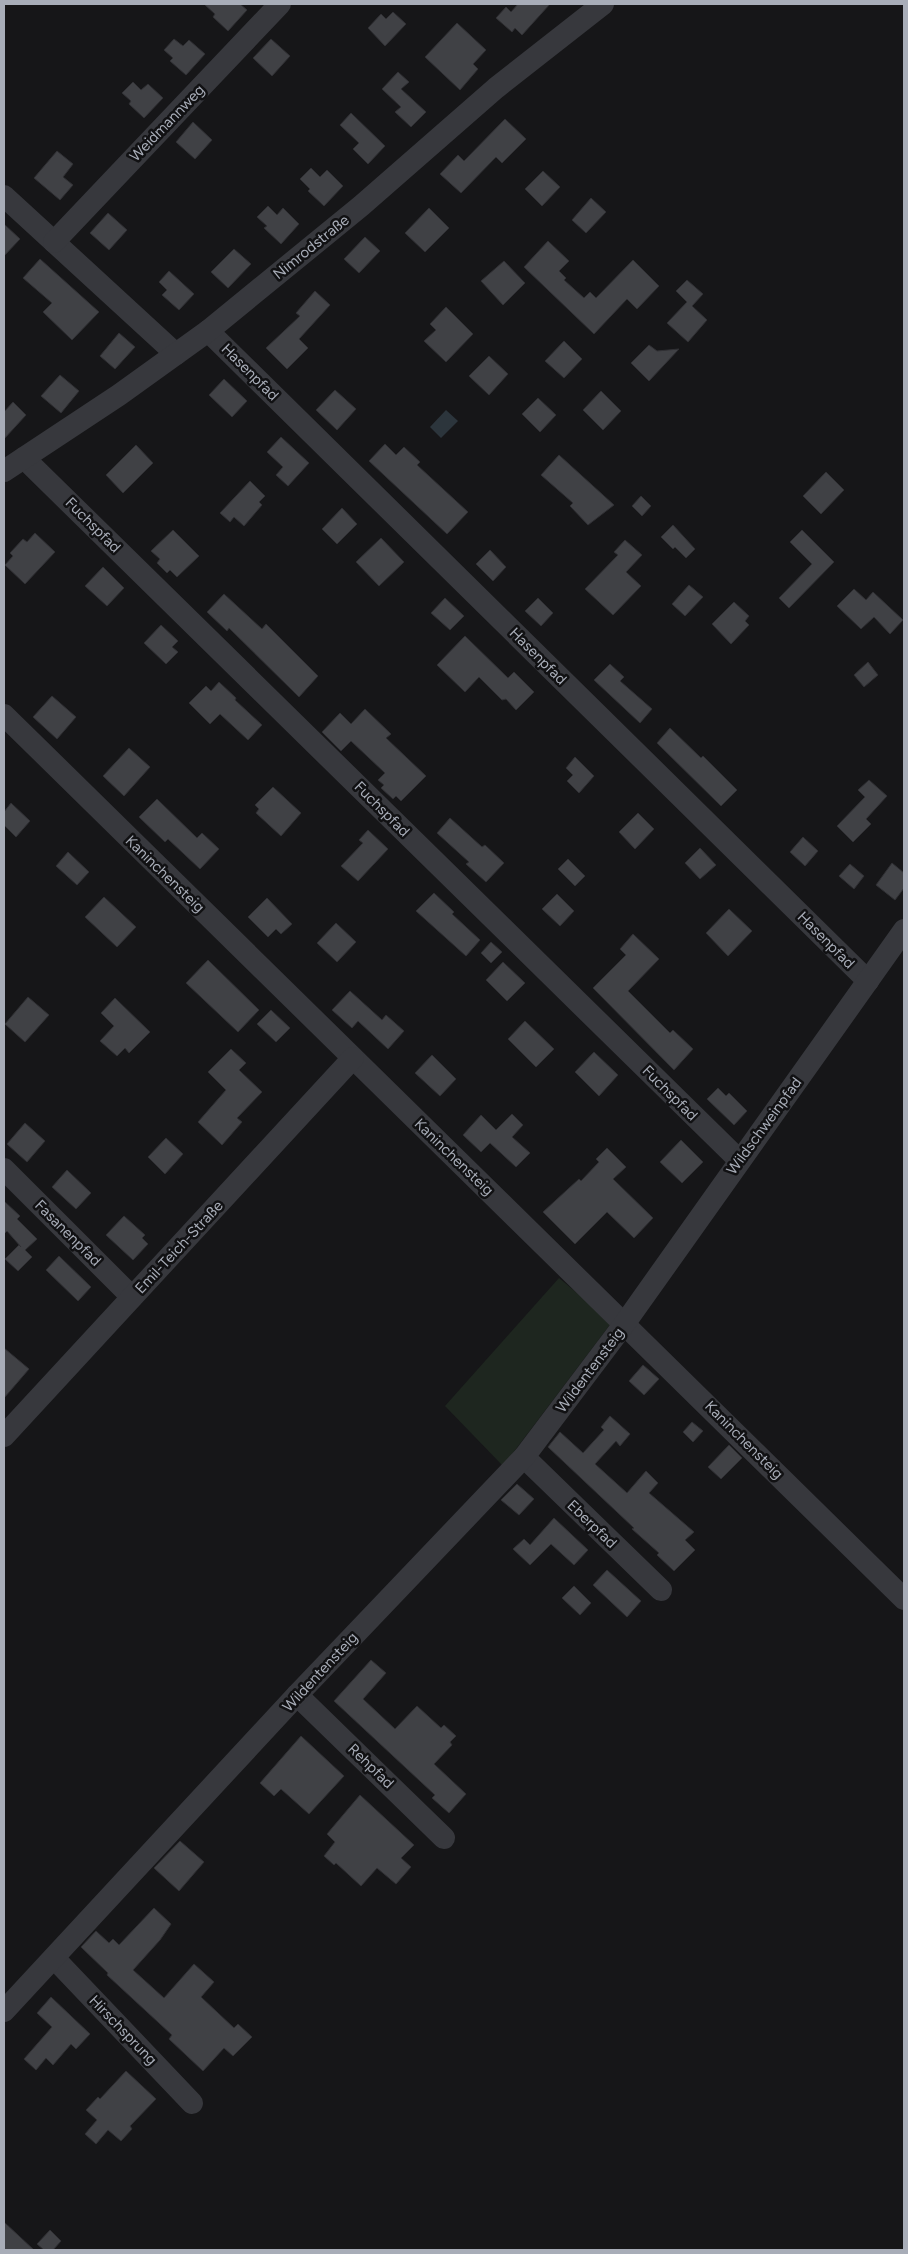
<svg xmlns="http://www.w3.org/2000/svg" width="908" height="2254" font-family="Figtree,sans-serif">
<rect width="100%" height="100%" fill="#161618"/>
<path fill="#1e261f" d="M559 1278 612 1322 503 1466 445 1406Z"/>
<path fill="#2c353c" d="M446 410 458 421 441 438 430 427Z"/>
<g fill="#404145" stroke="#303034">
<path d="M204 4H240L247 10 228 31 213 17 215 14Z"/>
<path d="M518 4H550L522 35 515 28 512 32 496 18 506 7 511 12Z"/>
<path d="M393 12 406 24 385 46 368 28 381 14 386 19Z"/>
<path d="M457 23 486 50 473 64 478 69 460 90 425 57Z"/>
<path d="M174 39 183 46 189 40 205 54 186 75 170 61 173 58 164 50Z"/>
<path d="M271 39 290 56 272 76 253 58Z"/>
<path d="M398 72 409 82 401 89 426 112 411 127 395 112 401 107 382 89Z"/>
<path d="M133 82 141 90 148 84 163 98 144 118 129 104 131 101 122 93Z"/>
<path d="M351 113 385 146 368 164 353 149 359 143 340 125Z"/>
<path d="M505 119 526 139 502 163 496 157 461 193 440 174 458 155 464 161Z"/>
<path d="M193 122 212 140 195 159 176 142Z"/>
<path d="M57 151 73 164 63 177 73 185 60 200 34 178Z"/>
<path d="M311 168 320 177 327 170 343 186 324 206 308 191 310 189 300 179Z"/>
<path d="M543 171 560 187 542 206 525 189Z"/>
<path d="M591 198 606 212 586 233 572 220Z"/>
<path d="M268 206 277 215 283 208 299 224 281 244 264 228 267 226 257 217Z"/>
<path d="M429 208 449 228 425 252 405 233Z"/>
<path d="M108 213 127 230 109 250 90 233Z"/>
<path d="M4 224 20 239 4 256Z"/>
<path d="M365 237 380 251 359 273 344 259Z"/>
<path d="M548 241 569 261 559 271 566 278 564 280 584 298 590 292 596 298 633 260 659 286 637 309 627 299 594 334 524 267Z"/>
<path d="M234 249 251 264 228 288 211 272Z"/>
<path d="M40 259 99 312 72 340 43 312 52 303 23 278Z"/>
<path d="M504 261 525 283 503 305 481 281Z"/>
<path d="M169 271 194 294 179 310 162 295 167 290 159 282Z"/>
<path d="M687 280 703 294 692 306 707 320 688 342 667 323 687 302 676 291Z"/>
<path d="M315 291 330 305 299 339 308 348 287 369 266 348 300 316 296 313Z"/>
<path d="M446 307 473 334 446 362 424 341 436 330 430 324Z"/>
<path d="M119 333 135 347 115 369 100 356Z"/>
<path d="M564 341 582 359 564 378 545 361Z"/>
<path d="M649 345 657 351 679 349 649 381 631 363Z"/>
<path d="M489 356 508 374 489 395 469 376Z"/>
<path d="M60 375 79 391 61 413 41 396Z"/>
<path d="M224 379 247 401 232 417 209 395Z"/>
<path d="M335 390 356 409 337 430 316 410Z"/>
<path d="M601 391 621 411 603 430 583 410Z"/>
<path d="M538 398 556 415 540 432 522 414Z"/>
<path d="M13 402 26 415 4 439V412Z"/>
<path d="M281 437 309 463 288 486 276 475 283 467 267 452Z"/>
<path d="M385 444 396 455 404 447 420 462 417 465 468 512 447 534 369 461Z"/>
<path d="M136 445 153 463 123 493 106 475Z"/>
<path d="M559 455 614 505 588 525 570 506 573 503 541 475Z"/>
<path d="M826 472 844 490 821 514 803 496Z"/>
<path d="M250 481 265 496 259 502 262 505 244 526 234 517 230 522 220 513Z"/>
<path d="M641 496 651 506 642 516 632 506Z"/>
<path d="M342 508 357 524 337 544 322 529Z"/>
<path d="M673 525 695 549 686 558 675 547 673 549 661 537Z"/>
<path d="M173 530 199 556 177 577 170 570 167 573 157 563 160 559 151 551Z"/>
<path d="M802 530 834 562 789 608 779 598 812 564 790 542Z"/>
<path d="M35 533 55 552 25 584 5 565 13 556 10 553 23 539 27 542Z"/>
<path d="M381 538 404 562 379 586 356 562Z"/>
<path d="M625 540 642 555 626 572 641 586 613 615 585 589 618 555 614 552Z"/>
<path d="M490 550 506 567 493 581 476 564Z"/>
<path d="M103 567 124 588 107 606 85 586Z"/>
<path d="M689 585 703 597 685 616 672 604Z"/>
<path d="M854 589 866 600 873 592 903 620 890 634 874 617 861 629 837 606Z"/>
<path d="M224 594 262 629 266 624 318 676 299 697 229 628 227 631 207 612Z"/>
<path d="M445 598 464 616 450 630 431 613Z"/>
<path d="M538 598 553 613 541 626 525 611Z"/>
<path d="M734 602 749 616 745 621 749 625 731 644 712 624Z"/>
<path d="M161 625 178 641 172 647 178 652 166 664 144 643Z"/>
<path d="M465 636 508 678 514 672 534 692 516 710 506 699 502 700 479 677 465 692 437 665Z"/>
<path d="M868 662 878 675 864 687 854 675Z"/>
<path d="M610 664 624 677 620 681 652 709 640 723 594 680Z"/>
<path d="M219 682 236 698 235 700 262 725 248 740 220 714 210 724 189 703 206 686 211 691Z"/>
<path d="M52 696 76 717 57 739 33 717Z"/>
<path d="M365 709 391 734 386 738 426 776 401 801 396 796 393 799 381 788 384 785 378 780 385 773 351 741 341 751 322 732 340 713 351 724Z"/>
<path d="M670 728 701 758 703 756 737 790 721 806 657 743Z"/>
<path d="M129 748 150 767 124 796 103 776Z"/>
<path d="M575 757 594 776 579 793 567 781 573 775 566 768Z"/>
<path d="M869 780 887 796 866 819 871 824 853 842 837 826 865 797 858 790Z"/>
<path d="M273 787 301 813 281 836 256 813 259 809 255 805Z"/>
<path d="M157 799 197 838 202 833 219 849 200 869 168 839 165 842 139 817Z"/>
<path d="M11 803 30 821 16 837 4 825V812Z"/>
<path d="M638 813 654 829 635 849 619 832Z"/>
<path d="M450 818 482 847 485 845 504 863 486 882 466 864 469 862 437 833Z"/>
<path d="M368 830 388 849 358 881 341 866 363 843 359 840Z"/>
<path d="M803 837 818 851 805 866 790 852Z"/>
<path d="M700 848 716 865 700 879 685 863Z"/>
<path d="M68 852 89 872 77 885 56 866Z"/>
<path d="M568 859 585 876 575 886 558 869Z"/>
<path d="M892 863 904 873V888L895 900 876 885Z"/>
<path d="M850 864 864 876 854 889 839 876Z"/>
<path d="M434 893 454 912 452 914 480 940 466 956 416 911Z"/>
<path d="M557 894 574 911 560 926 542 909Z"/>
<path d="M104 897 136 927 117 947 85 917Z"/>
<path d="M267 898 292 924 281 934 276 929 268 937 248 917Z"/>
<path d="M729 909 752 931 728 956 706 933Z"/>
<path d="M336 923 356 942 337 962 317 943Z"/>
<path d="M633 934 659 959 628 991 670 1033 673 1030 693 1049 674 1070 593 988 626 955 620 949Z"/>
<path d="M491 942 502 952 491 963 481 953Z"/>
<path d="M208 960 259 1010 238 1032 186 983Z"/>
<path d="M503 962 525 983 507 1001 486 980Z"/>
<path d="M350 991 382 1020 386 1015 404 1031 388 1049 358 1021 352 1028 332 1010Z"/>
<path d="M28 997 49 1015 25 1042 5 1024Z"/>
<path d="M115 998 150 1032 129 1053 125 1048 117 1056 100 1041 114 1026 101 1013Z"/>
<path d="M271 1010 290 1028 276 1042 257 1024Z"/>
<path d="M525 1021 554 1049 536 1067 508 1039Z"/>
<path d="M231 1049 246 1063 239 1070 262 1092 237 1118 242 1122 222 1145 198 1122 226 1090 208 1072Z"/>
<path d="M594 1052 618 1075 599 1096 575 1072Z"/>
<path d="M432 1055 456 1079 440 1096 415 1073Z"/>
<path d="M718 1088 726 1096 729 1093 747 1111 734 1125 707 1099Z"/>
<path d="M512 1114 523 1125 512 1137 530 1153 516 1167 490 1143 481 1152 463 1135 481 1115 496 1130Z"/>
<path d="M25 1123 45 1141 27 1162 7 1144Z"/>
<path d="M166 1138 183 1154 165 1174 148 1157Z"/>
<path d="M681 1140 703 1162 682 1183 660 1162Z"/>
<path d="M607 1148 626 1167 613 1179 653 1218 634 1238 607 1212 575 1244 543 1212 579 1179 581 1181 599 1162 596 1159Z"/>
<path d="M67 1170 91 1193 76 1209 52 1187Z"/>
<path d="M4 1201 20 1216 17 1219 37 1239 25 1250 32 1257 18 1271 5 1259 19 1245 21 1247 7 1231 4 1234Z"/>
<path d="M124 1216 145 1235 142 1238 148 1244 133 1260 106 1235Z"/>
<path d="M59 1256 91 1287 78 1301 46 1270Z"/>
<path d="M4 1348 29 1369 4 1398Z"/>
<path d="M643 1365 659 1379 644 1395 629 1381Z"/>
<path d="M610 1416 630 1434 620 1446 616 1441 595 1464 627 1493 646 1471 658 1483 649 1493 694 1532 685 1540 695 1550 674 1571 657 1555 659 1553 632 1529 634 1528 548 1447 560 1432 583 1453 604 1430 601 1427Z"/>
<path d="M692 1422 703 1431 693 1442 683 1432Z"/>
<path d="M729 1445 742 1458 721 1479 708 1467Z"/>
<path d="M517 1484 534 1499 519 1515 501 1500Z"/>
<path d="M554 1518 588 1550 574 1565 551 1544 530 1565 513 1549 524 1539 530 1545Z"/>
<path d="M607 1570 641 1601 627 1617 593 1585Z"/>
<path d="M574 1586 591 1603 580 1615 562 1598Z"/>
<path d="M371 1660 386 1673 363 1699 395 1729 417 1706 441 1728 444 1725 456 1736 450 1742 452 1745 434 1764 466 1794 449 1813 432 1798 435 1795 334 1701Z"/>
<path d="M301 1736 344 1776 309 1814 281 1789 274 1796 260 1783Z"/>
<path d="M360 1795 414 1845 401 1858 411 1867 396 1884 377 1868 361 1886 336 1863 334 1865 324 1856 335 1842 327 1834Z"/>
<path d="M180 1841 204 1862 179 1891 154 1868Z"/>
<path d="M154 1908 171 1924 160 1940 133 1970 164 1998 194 1964 214 1982 201 1997 234 2028 238 2024 252 2037 233 2056 224 2048 203 2071 169 2039 172 2035 107 1975 108 1973 81 1947 96 1931 109 1943 113 1939 119 1945Z"/>
<path d="M51 1997 90 2034 76 2049 71 2044 53 2065 46 2058 36 2070 24 2059 52 2027 37 2013Z"/>
<path d="M126 2071 156 2099 130 2126 132 2129 121 2141 108 2130 96 2144 85 2134 97 2120 86 2110 98 2097 100 2099Z"/>
<path d="M4 2222 34 2250H4Z"/>
<path d="M50 2230 61 2241 53 2250H44L37 2244Z"/>
</g>
<g fill="none" stroke-linecap="round" stroke-linejoin="round">
<g stroke="#37383d" stroke-width="22">
<path d="M4 196 176 354"/>
<path d="M54 242 280 4"/>
<path d="M208 331 868 981"/>
<path d="M24 458 739 1160"/>
<path d="M4 471 119 395 208 331 361 206 496 88 603 4"/>
<path d="M4 715 904 1599"/>
<path d="M4 1169 132 1297"/>
<path d="M4 1436 353 1058"/>
<path d="M524 1457 661 1590"/>
<path d="M297 1695 444 1838"/>
<path d="M54 1958 192 2103"/>
<path d="M4 2011 297 1695 524 1457 625 1323 904 930"/>
</g>
</g>
<g text-anchor="middle" dominant-baseline="central" stroke-width="5" stroke-linejoin="round" paint-order="stroke">
<g font-size="15" fill="#a8adb8" stroke="#111113">
<text transform="translate(167 123) rotate(-46)">Weidmannweg</text>
<text transform="translate(311 247) rotate(-39)">Nimrodstraße</text>
<text transform="translate(250 372) rotate(45)">Hasenpfad</text>
<text transform="translate(93 525) rotate(45)">Fuchspfad</text>
<text transform="translate(538 656) rotate(45)">Hasenpfad</text>
<text transform="translate(382 809) rotate(45)">Fuchspfad</text>
<text transform="translate(165 874) rotate(44)">Kaninchensteig</text>
<text transform="translate(826 940) rotate(45)">Hasenpfad</text>
<text transform="translate(670 1093) rotate(45)">Fuchspfad</text>
<text transform="translate(764 1126) rotate(-54)">Wildschweinpfad</text>
<text transform="translate(454 1157) rotate(44)">Kaninchensteig</text>
<text transform="translate(68 1233) rotate(45)">Fasanenpfad</text>
<text transform="translate(179 1247) rotate(-47)">Emil-Teich-Straße</text>
<text transform="translate(590 1370) rotate(-53)">Wildentensteig</text>
<text transform="translate(744 1440) rotate(45)">Kaninchensteig</text>
<text transform="translate(592 1524) rotate(44)">Eberpfad</text>
<text transform="translate(320 1672) rotate(-47)">Wildentensteig</text>
<text transform="translate(371 1766) rotate(44)">Rehpfad</text>
<text transform="translate(123 2030) rotate(46)">Hirschsprung</text>
</g>
</g>
<rect width="908" height="2254" fill="none" stroke="#a8adb8" stroke-width="10"/>
</svg>
